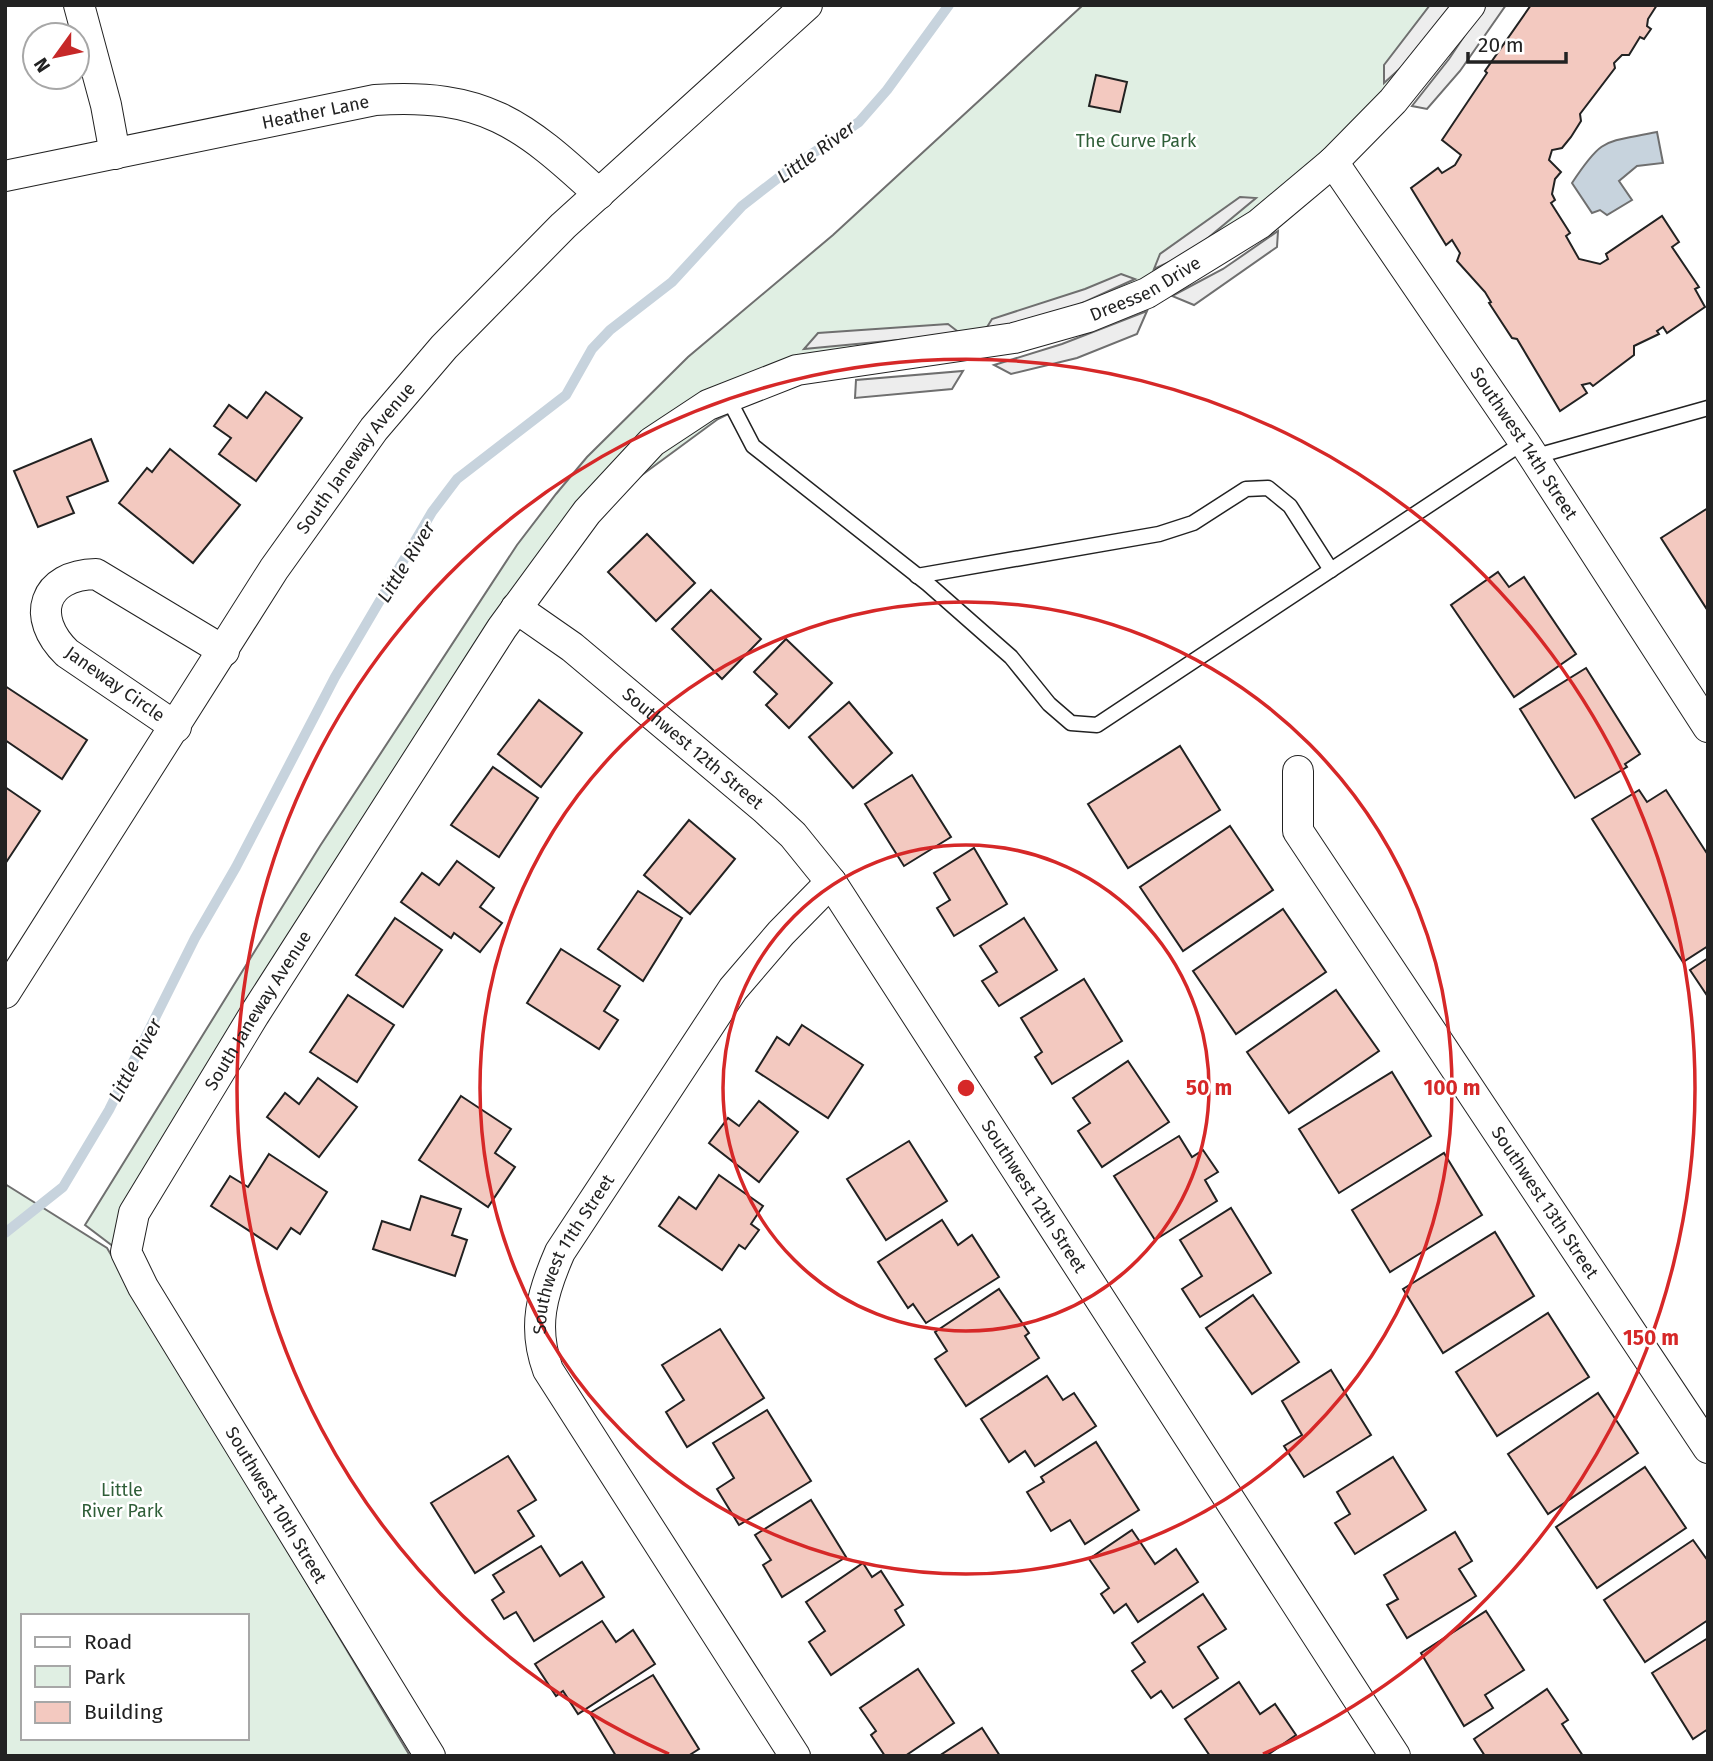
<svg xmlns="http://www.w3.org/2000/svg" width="1713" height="1761" font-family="'Fira Sans',sans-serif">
<rect width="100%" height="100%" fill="#fff"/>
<g fill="#e0efe3" stroke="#6f6f6f" stroke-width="2" fill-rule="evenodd">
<path d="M1083 5H1480L1428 75 1147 293 782 388 718 419 627 486 558 553 118 1250 85 1225 320 846 517 545 556 494 587 457 688 357 833 235Z"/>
<path d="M5 1184 107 1248 410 1756H5ZM23 1616H247V1738H23Z"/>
</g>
<g fill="#ededed" stroke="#6f6f6f" stroke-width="2">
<path d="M1430 5H1452L1425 46 1384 83V65Z"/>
<path d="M1485 5H1506L1460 71 1427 109 1412 106 1449 59Z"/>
<path d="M1240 197 1256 198 1191 252 1154 269 1160 254Z"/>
<path d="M1278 231 1277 247 1194 305 1172 296 1223 269Z"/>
<path d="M1121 274 1135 279 1067 310 984 332 992 319 1085 289Z"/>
<path d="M1147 311 1137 334 1077 358 1011 374 994 365 1062 344Z"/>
<path d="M948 324 961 334 804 349 818 333Z"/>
<path d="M963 371 952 389 855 398 856 380Z"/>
</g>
<path fill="#c7d3dd" stroke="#6f6f6f" stroke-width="2" d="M1657 132 1663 163 1637 166 1619 181 1632 200 1607 215 1600 210 1592 213 1572 183C1603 136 1604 143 1657 132Z"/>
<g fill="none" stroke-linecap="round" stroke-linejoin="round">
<path stroke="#c7d3dd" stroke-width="10" d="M5 1233 63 1187 109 1110 195 938 236 867 335 677 432 512 457 479 566 395 592 349 610 330 672 282 742 206 791 168 859 122 887 90 949 5"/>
</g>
<g fill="#f3c9c0" stroke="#222" stroke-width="2">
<path d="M1531 5H1657L1648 19 1647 26 1651 29 1644 39 1640 37 1629 55H1622L1614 63 1615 68 1580 114 1581 121 1571 137 1562 148 1552 150 1549 160 1561 172 1555 179 1552 194 1555 200 1551 203 1570 233 1566 236 1579 259 1600 264 1608 259 1606 254 1662 216 1679 242 1672 247 1699 287 1695 289 1705 307 1667 333 1663 327 1657 331 1659 334 1634 346V355L1593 386 1590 383 1582 385 1587 393 1560 411 1517 339 1512 338 1489 303 1491 302 1485 292 1457 261 1460 253 1452 240 1446 245 1411 188 1438 168 1442 173 1455 165 1461 155 1442 140 1487 73 1485 71Z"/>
<path d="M1096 75 1127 82 1120 112 1089 106Z"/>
<path d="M266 392 302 418 256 481 219 454 231 438 214 426 229 405 247 418Z"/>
<path d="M91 439 108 481 67 497 74 513 38 527 14 471Z"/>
<path d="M170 449 240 505 193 563 119 503 147 468 152 472Z"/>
<path d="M1708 508V611L1661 538Z"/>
<path d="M647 534 695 583 656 621 608 572Z"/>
<path d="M1498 572 1509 587 1524 577 1576 654 1514 697 1451 605Z"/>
<path d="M711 590 761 639 722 679 672 629Z"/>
<path d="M786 639 832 683 789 728 766 705 777 694 754 672Z"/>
<path d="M1586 668 1640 754 1625 764 1627 767 1575 798 1520 709Z"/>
<path d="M5 686 87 740 62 779 5 740Z"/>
<path d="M539 700 582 733 541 787 498 754Z"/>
<path d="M849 702 892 753 853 788 809 737Z"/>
<path d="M1180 746 1220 810 1128 868 1088 804Z"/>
<path d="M493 767 538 798 499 857 451 825Z"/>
<path d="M912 775 951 837 904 866 865 804Z"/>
<path d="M5 787 40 811 5 864Z"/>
<path d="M1639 790 1647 802 1666 790 1708 855V946L1683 962 1592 819Z"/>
<path d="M689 820 735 859 690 914 644 875Z"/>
<path d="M1230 826 1273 890 1183 951 1140 887Z"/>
<path d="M974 848 1007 904 954 936 937 908 950 900 934 873Z"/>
<path d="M457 861 494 888 480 907 502 923 480 952 454 933 451 938 401 902 422 873 439 885Z"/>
<path d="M638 891 682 918 643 981 598 949Z"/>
<path d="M1283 909 1326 972 1236 1034 1193 971Z"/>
<path d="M395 918 442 950 403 1007 356 975Z"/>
<path d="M1024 918 1057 970 999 1006 982 981 997 972 980 946Z"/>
<path d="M561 949 620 986 604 1011 618 1020 599 1049 527 1003Z"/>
<path d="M1708 958V997L1690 970Z"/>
<path d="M1084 979 1122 1041 1052 1084 1035 1057 1042 1052 1021 1018Z"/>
<path d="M1336 990 1379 1051 1289 1113 1247 1052Z"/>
<path d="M348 995 394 1025 357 1082 310 1052Z"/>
<path d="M802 1025 863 1065 828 1118 756 1071 777 1037 789 1045Z"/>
<path d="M1128 1061 1169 1122 1102 1167 1078 1131 1090 1123 1073 1098Z"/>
<path d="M1392 1072 1431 1136 1339 1193 1299 1129Z"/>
<path d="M318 1078 357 1107 319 1157 267 1117 285 1093 299 1104Z"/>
<path d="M461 1096 511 1129 495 1153 515 1167 488 1207 419 1160Z"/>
<path d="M759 1101 798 1132 759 1182 709 1143 728 1118 739 1126Z"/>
<path d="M1179 1136 1192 1157 1203 1150 1218 1172 1205 1180 1217 1201 1155 1240 1114 1176Z"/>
<path d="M909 1141 947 1201 886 1240 847 1179Z"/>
<path d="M1444 1153 1482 1215 1390 1272 1352 1210Z"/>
<path d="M269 1154 327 1192 300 1234 291 1228 277 1249 211 1206 230 1176 248 1187Z"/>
<path d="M719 1175 763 1206 751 1224 759 1230 745 1249 739 1245 722 1270 659 1226 679 1197 696 1209Z"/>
<path d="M421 1196 461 1209 452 1235 467 1240 455 1276 373 1249 382 1221 410 1230Z"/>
<path d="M1231 1208 1271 1273 1200 1317 1182 1289 1202 1276 1180 1240Z"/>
<path d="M942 1220 958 1245 972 1235 999 1277 926 1323 913 1304 908 1308 878 1262Z"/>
<path d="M1495 1232 1534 1296 1443 1353 1403 1289Z"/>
<path d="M999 1289 1029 1333 1025 1336 1039 1358 966 1406 935 1359 947 1351 935 1332Z"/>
<path d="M1253 1295 1299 1362 1252 1394 1206 1328Z"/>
<path d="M1548 1313 1589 1377 1497 1436 1456 1372Z"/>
<path d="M720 1329 764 1398 687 1447 666 1412 684 1400 662 1365Z"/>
<path d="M1331 1370 1371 1435 1304 1477 1284 1446 1302 1435 1282 1401Z"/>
<path d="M1047 1376 1063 1400 1074 1393 1096 1426 1035 1466 1025 1451 1009 1462 981 1419Z"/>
<path d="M1598 1393 1638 1453 1548 1514 1508 1454Z"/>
<path d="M767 1410 811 1481 739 1525 717 1489 734 1478 713 1443Z"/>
<path d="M1096 1442 1139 1510 1085 1544 1070 1520 1051 1531 1027 1492 1044 1482 1041 1477Z"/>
<path d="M508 1456 536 1500 518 1511 534 1536 475 1573 431 1503Z"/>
<path d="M1393 1457 1426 1510 1355 1554 1335 1523 1350 1514 1337 1492Z"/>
<path d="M1645 1467 1686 1528 1597 1588 1556 1527Z"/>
<path d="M811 1500 846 1557 782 1597 763 1565 771 1560 755 1535Z"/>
<path d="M1132 1530 1155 1564 1176 1549 1198 1582 1138 1622 1126 1604 1114 1613 1101 1594 1109 1588 1089 1559Z"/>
<path d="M1455 1532 1472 1561 1459 1569 1476 1596 1407 1638 1387 1605 1398 1599 1384 1575Z"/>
<path d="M1693 1540 1708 1561V1620L1645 1662 1604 1600Z"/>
<path d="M541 1546 560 1576 582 1562 604 1597 534 1641 516 1612 504 1619 492 1600 504 1592 493 1575Z"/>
<path d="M863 1563 872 1577 881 1571 903 1605 895 1610 904 1625 831 1675 809 1642 825 1631 806 1602Z"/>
<path d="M1203 1594 1226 1629 1198 1647 1218 1678 1173 1708 1161 1691 1151 1698 1132 1671 1145 1662 1132 1643Z"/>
<path d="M1486 1611 1524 1670 1485 1695 1493 1708 1464 1726 1421 1653Z"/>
<path d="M602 1621 616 1642 633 1630 655 1664 578 1714 563 1691 556 1696 535 1664Z"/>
<path d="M1708 1638V1729L1693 1739 1652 1673Z"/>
<path d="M918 1669 954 1723 905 1756H885L871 1735 876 1731 860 1708Z"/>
<path d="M653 1675 699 1749 688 1756H616L590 1713Z"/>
<path d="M1239 1682 1260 1714 1275 1704 1296 1735 1266 1756H1210L1185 1719Z"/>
<path d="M1547 1689 1568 1720 1562 1724 1583 1756H1485L1474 1739Z"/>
<path d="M982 1728 1000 1756H939Z"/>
</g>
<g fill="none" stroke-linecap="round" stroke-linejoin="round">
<defs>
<g id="lane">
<path d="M727 396 753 446 928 584 1011 657 1049 704 1071 723 1097 725 1524 442"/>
<path d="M1533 457 1708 408"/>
<path d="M917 576 1159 534 1193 523 1246 489 1268 488 1290 506 1331 570"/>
</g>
<g id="street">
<path d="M79 5 106 105 115 154"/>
<path id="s1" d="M1333 162 1524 442 1708 727"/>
<path id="s2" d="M5 176 375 100C484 93 522 123 599 194"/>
<path id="s3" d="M516 608 572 647 765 809 793 835 831 882 1395 1756"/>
<path d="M176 727 67 653C30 617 43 575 96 574L224 651"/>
<path id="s4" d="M1298 771V831L1708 1448"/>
<path id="s5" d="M5 993 274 569 374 429 444 347 563 226 807 5"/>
<path id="s6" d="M430 1756 143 1287 126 1252 134 1213 254 1015 502 628 587 512 652 442 708 405 797 370 1014 338 1088 317 1147 293 1259 224 1333 162 1393 101 1470 5"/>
<path id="s7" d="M795 1756 548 1370C532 1327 542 1293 560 1252L733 989 781 933 831 882"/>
</g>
</defs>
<use href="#lane" stroke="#222" stroke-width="17"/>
<use href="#street" stroke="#222" stroke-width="32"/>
<use href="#lane" stroke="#fff" stroke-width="14"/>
<use href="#street" stroke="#fff" stroke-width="30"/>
</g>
<g fill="none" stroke="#d62828" stroke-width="3.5">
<circle cx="966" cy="1088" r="243"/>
<circle cx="966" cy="1088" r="486"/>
<path d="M669 1754A729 729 0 1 1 1263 1754"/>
</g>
<g text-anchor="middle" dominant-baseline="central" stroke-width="5" stroke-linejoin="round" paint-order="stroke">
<g font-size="18" fill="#222" stroke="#fff">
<text stroke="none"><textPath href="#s2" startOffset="317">Heather Lane</textPath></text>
<text stroke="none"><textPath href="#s6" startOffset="2082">Dreessen Drive</textPath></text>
<text stroke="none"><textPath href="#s1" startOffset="340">Southwest 14th Street</textPath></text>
<text stroke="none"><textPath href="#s5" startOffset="640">South Janeway Avenue</textPath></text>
<text transform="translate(115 684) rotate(35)">Janeway Circle</text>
<text stroke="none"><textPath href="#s3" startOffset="226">Southwest 12th Street</textPath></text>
<text stroke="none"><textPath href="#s6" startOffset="866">South Janeway Avenue</textPath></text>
<text stroke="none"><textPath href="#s3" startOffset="793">Southwest 12th Street</textPath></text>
<text stroke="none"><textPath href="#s4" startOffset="506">Southwest 13th Street</textPath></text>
<text stroke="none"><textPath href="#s7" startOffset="583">Southwest 11th Street</textPath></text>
<text transform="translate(276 1505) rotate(59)">Southwest 10th Street</text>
</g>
<g font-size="18" fill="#2f5e38" stroke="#fff">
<text x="1136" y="141">The Curve Park</text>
<text x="122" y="1490">Little<tspan x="122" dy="21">River Park</tspan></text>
</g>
<g font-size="19" font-style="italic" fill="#222" stroke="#fff">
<text transform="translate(816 152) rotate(-36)">Little River</text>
<text transform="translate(406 562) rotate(-58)">Little River</text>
<text transform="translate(135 1060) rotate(-62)">Little River</text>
</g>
</g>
<circle cx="966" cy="1088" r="10" fill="#d62828" stroke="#fff" stroke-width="3.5"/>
<g font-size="21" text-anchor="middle" font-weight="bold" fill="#d62828" stroke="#fff" stroke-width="5" stroke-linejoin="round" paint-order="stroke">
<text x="1209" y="1095">50 m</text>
<text x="1452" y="1095">100 m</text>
<text x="1651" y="1345">150 m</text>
</g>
<rect width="1713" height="1761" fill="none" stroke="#222222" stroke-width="14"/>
<rect x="21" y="1614" width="228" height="126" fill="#ffffff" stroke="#a7a7a7" stroke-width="2"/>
<rect x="35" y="1637" width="35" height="10" fill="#ffffff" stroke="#a7a7a7" stroke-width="2"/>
<text x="84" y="1649" font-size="21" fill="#222222">Road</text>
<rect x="35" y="1666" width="35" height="21" fill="#e0efe3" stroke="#a7a7a7" stroke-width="2"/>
<text x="84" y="1684" font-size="21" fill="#222222">Park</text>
<rect x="35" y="1702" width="35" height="21" fill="#f3c9c0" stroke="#a7a7a7" stroke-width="2"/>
<text x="84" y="1719" font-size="21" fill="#222222">Building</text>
<g transform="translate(56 56) rotate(237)"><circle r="33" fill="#ffffff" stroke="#a7a7a7" stroke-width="2"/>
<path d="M0-5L12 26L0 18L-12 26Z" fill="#c62828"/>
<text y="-10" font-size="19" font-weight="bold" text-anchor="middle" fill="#222222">N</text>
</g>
<path d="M1468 52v10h98v-10" fill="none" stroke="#222222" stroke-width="3.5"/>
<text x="1478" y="52" font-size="21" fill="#222222" stroke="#ffffff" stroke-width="5" paint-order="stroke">20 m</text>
</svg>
